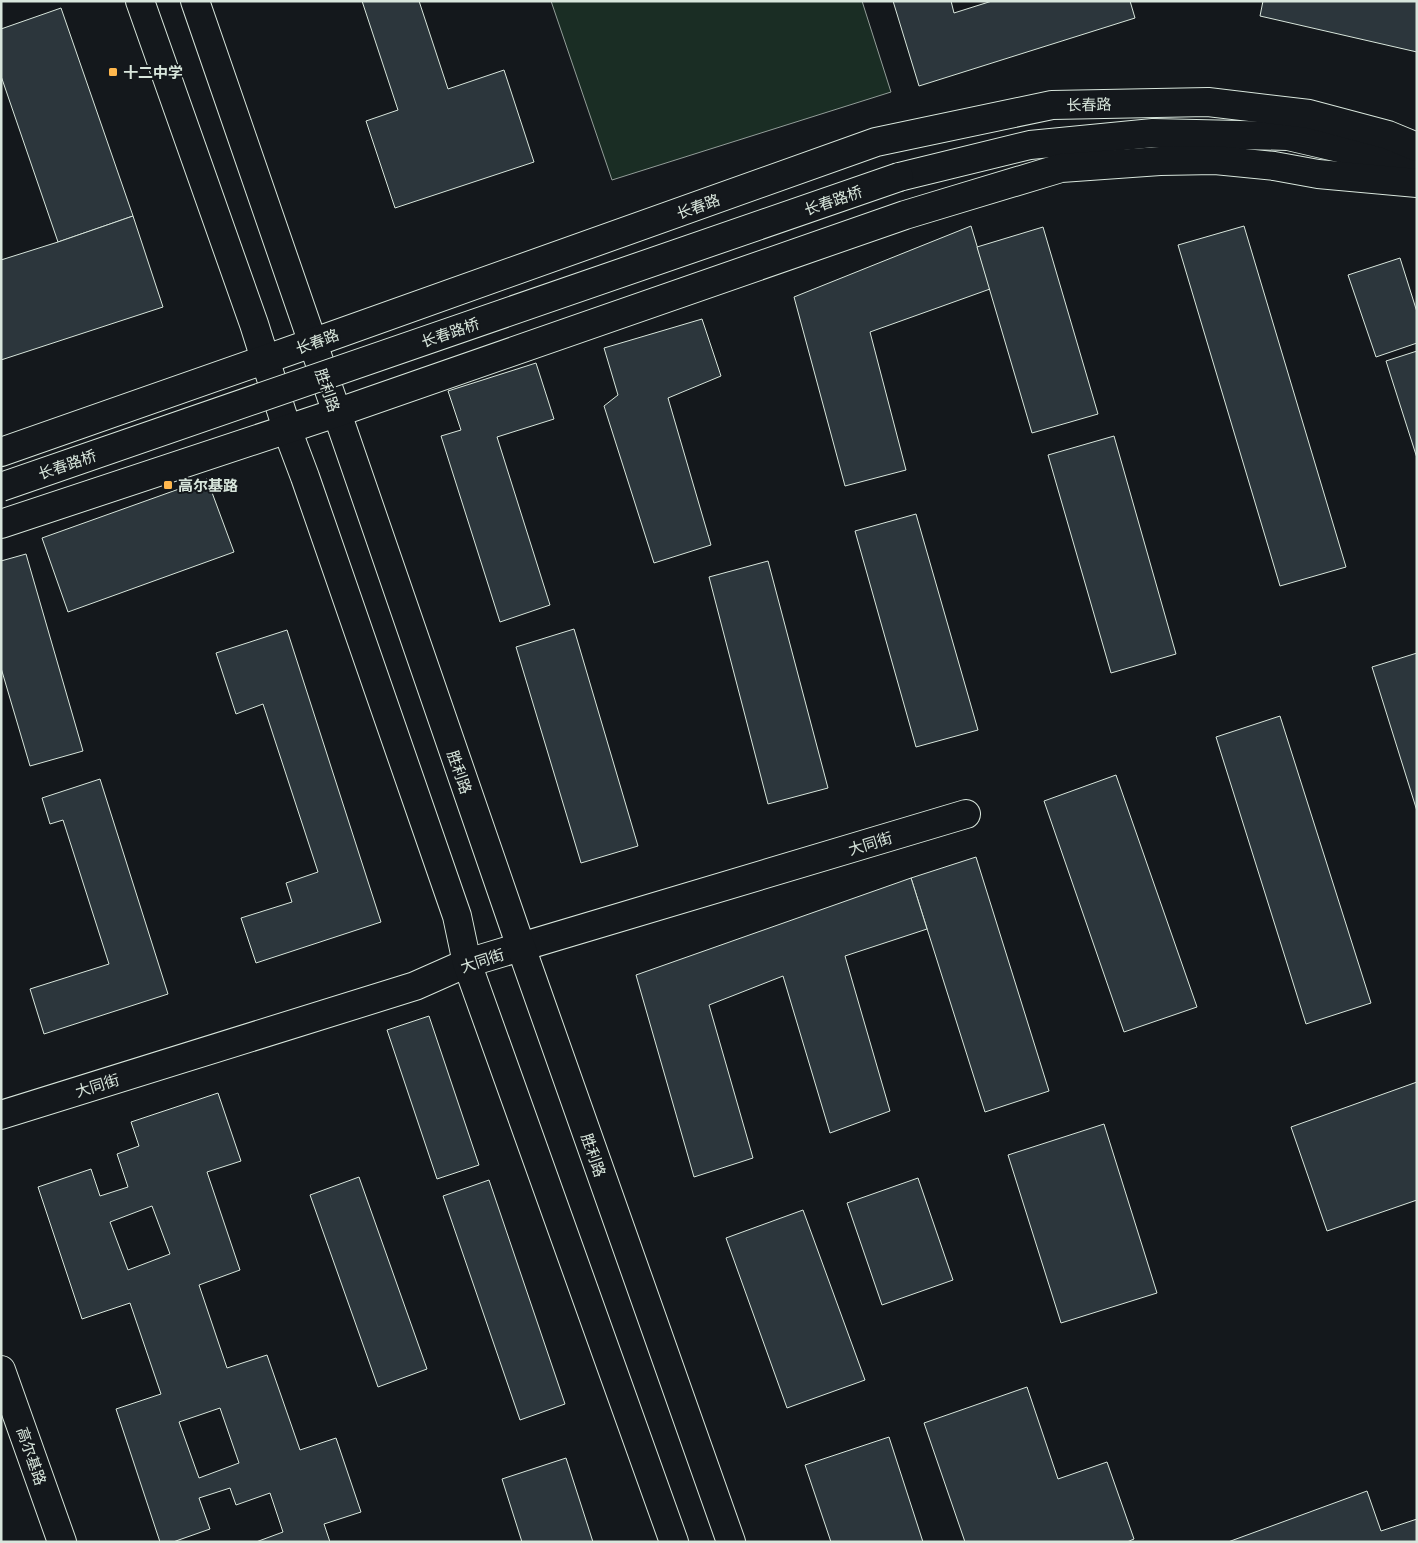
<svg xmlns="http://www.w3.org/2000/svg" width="1418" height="1543" font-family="Lato,'Noto Sans SC',sans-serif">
<rect width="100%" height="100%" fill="#14181c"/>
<path fill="#1a2d24" stroke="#939e99" d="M551 1H862L891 92 612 180Z"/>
<g fill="#2c363c" stroke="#d8e6dc" fill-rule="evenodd">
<path d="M362 1H419L448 89 504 70 534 162 395 208 366 121 398 110Z"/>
<path d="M893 1H951L954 13 992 1H1130L1135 18 919 86Z"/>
<path d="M1263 1H1417V52L1260 16Z"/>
<path d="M61 8 133 216 58 242 1 76V29Z"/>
<path d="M133 216 163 307 1 360V260L58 242Z"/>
<path d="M971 226 990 289 870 332 906 470 845 486 794 297Z"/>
<path d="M1244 226 1346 567 1280 586 1178 245Z"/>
<path d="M1043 227 1098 414 1032 433 977 247Z"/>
<path d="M1400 258 1417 312V343L1376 357 1348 275Z"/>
<path d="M702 319 721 376 668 398 711 545 654 563 604 406 618 395 604 348Z"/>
<path d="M1417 351V458L1386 361Z"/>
<path d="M536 363 554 419 497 437 550 605 500 622 441 436 461 430 448 391Z"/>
<path d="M1114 436 1176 654 1111 673 1048 455Z"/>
<path d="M207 479 234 552 68 612 42 538Z"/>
<path d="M916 514 978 730 916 747 855 531Z"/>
<path d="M26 554 83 751 30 766 1 668V561Z"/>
<path d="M768 561 828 788 768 804 709 577Z"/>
<path d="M574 629 638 846 581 863 516 647Z"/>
<path d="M287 630 381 922 256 963 241 918 292 902 286 883 318 872 263 704 236 714 216 653Z"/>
<path d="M1417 653V811L1372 667Z"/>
<path d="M1280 716 1371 1003 1306 1024 1216 737Z"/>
<path d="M1116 775 1197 1007 1124 1032 1044 801Z"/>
<path d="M100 779 168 994 44 1034 30 989 109 964 63 820 50 824 42 798Z"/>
<path d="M976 857 1049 1091 985 1112 911 878Z"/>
<path d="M911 878 927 929 845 956 890 1111 830 1133 783 976 709 1005 753 1158 694 1177 636 975Z"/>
<path d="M429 1016 479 1165 437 1179 387 1030Z"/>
<path d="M1417 1082V1200L1327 1231 1291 1127Z"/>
<path d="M218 1093 241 1161 207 1172 240 1270 199 1285 227 1368 267 1355 300 1450 336 1438 361 1512 324 1524 330 1542H256L283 1532 270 1493 236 1505 230 1488 199 1498 210 1529 173 1542H160L116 1409 161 1394 130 1303 82 1319 38 1187 91 1169 100 1196 128 1187 117 1154 139 1146 131 1122ZM152 1206 170 1254 128 1270 110 1222ZM220 1408 239 1463 199 1478 179 1422Z"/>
<path d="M1104 1124 1157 1293 1061 1323 1008 1155Z"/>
<path d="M359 1177 427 1369 378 1387 310 1195Z"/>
<path d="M918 1178 953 1280 882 1305 847 1203Z"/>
<path d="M489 1180 565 1404 520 1420 443 1196Z"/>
<path d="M803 1210 865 1380 787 1408 726 1238Z"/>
<path d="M1027 1387 1058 1479 1107 1462 1134 1539 1127 1542H965L924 1423Z"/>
<path d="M889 1437 923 1542H831L805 1465Z"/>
<path d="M566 1458 593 1542H522L502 1479Z"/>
<path d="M1367 1491 1381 1531 1417 1519V1542H1228Z"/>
</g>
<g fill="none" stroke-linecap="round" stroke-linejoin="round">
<defs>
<path id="minor" d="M1 1115 415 986 467 963 966 814"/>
<g id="major">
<path d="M140 1 254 324 287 429 305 477 457 916 467 963 674 1542"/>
<path d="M195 1 521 947 731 1542"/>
<path d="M899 177 1030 145 1153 133 1288 136 1417 166"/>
<path d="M1 452 312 343 876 142 1052 105 1208 102 1309 114 1388 135 1417 147"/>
<path d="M1 524 336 413 905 215 1061 168 1160 161 1215 160 1274 166 1318 174 1417 183"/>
<path d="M1 1370 62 1542"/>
</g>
</defs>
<use href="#minor" stroke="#d8e6dc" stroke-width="30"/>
<use href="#major" stroke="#d8e6dc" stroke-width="30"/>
<use href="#minor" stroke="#14181c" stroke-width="28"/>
<use href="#major" stroke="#14181c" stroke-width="28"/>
<defs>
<path id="major-bridge" d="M1 487 899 177"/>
</defs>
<use href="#major-bridge" stroke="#d8e6dc" stroke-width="30" stroke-linecap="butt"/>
<use href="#major-bridge" stroke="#14181c" stroke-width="28"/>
</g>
<g fill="#ffb74d" stroke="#14181c" stroke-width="2">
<rect x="108" y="67" width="10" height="10" rx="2.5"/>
<rect x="163" y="480" width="10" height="10" rx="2.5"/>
</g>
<g text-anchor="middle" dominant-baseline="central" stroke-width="4" stroke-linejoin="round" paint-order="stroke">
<g font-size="15" font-weight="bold" fill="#d8e6dc" stroke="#14181c" text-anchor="start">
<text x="123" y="72">十二中学</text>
<text x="178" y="485">高尔基路</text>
</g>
<g font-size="15" fill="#d8e6dc" stroke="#14181c">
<text transform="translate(1089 104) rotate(-1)">长春路</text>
<text transform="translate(833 200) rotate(-19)">长春路桥</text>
<text transform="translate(698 206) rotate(-20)">长春路</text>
<text transform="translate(450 332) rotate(-19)">长春路桥</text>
<text transform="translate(317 341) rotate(-20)">长春路</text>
<text transform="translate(328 390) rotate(71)">胜利路</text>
<text transform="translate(67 464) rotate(-19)">长春路桥</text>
<text transform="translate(460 772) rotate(71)">胜利路</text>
<text transform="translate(870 843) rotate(-17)">大同街</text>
<text transform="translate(482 960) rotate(-18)">大同街</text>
<text transform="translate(97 1085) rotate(-17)">大同街</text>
<text transform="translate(594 1155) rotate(71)">胜利路</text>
<text transform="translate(32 1456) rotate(71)">高尔基路</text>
</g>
</g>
<rect width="1418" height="1543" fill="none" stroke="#d8e6dc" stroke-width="5"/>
</svg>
